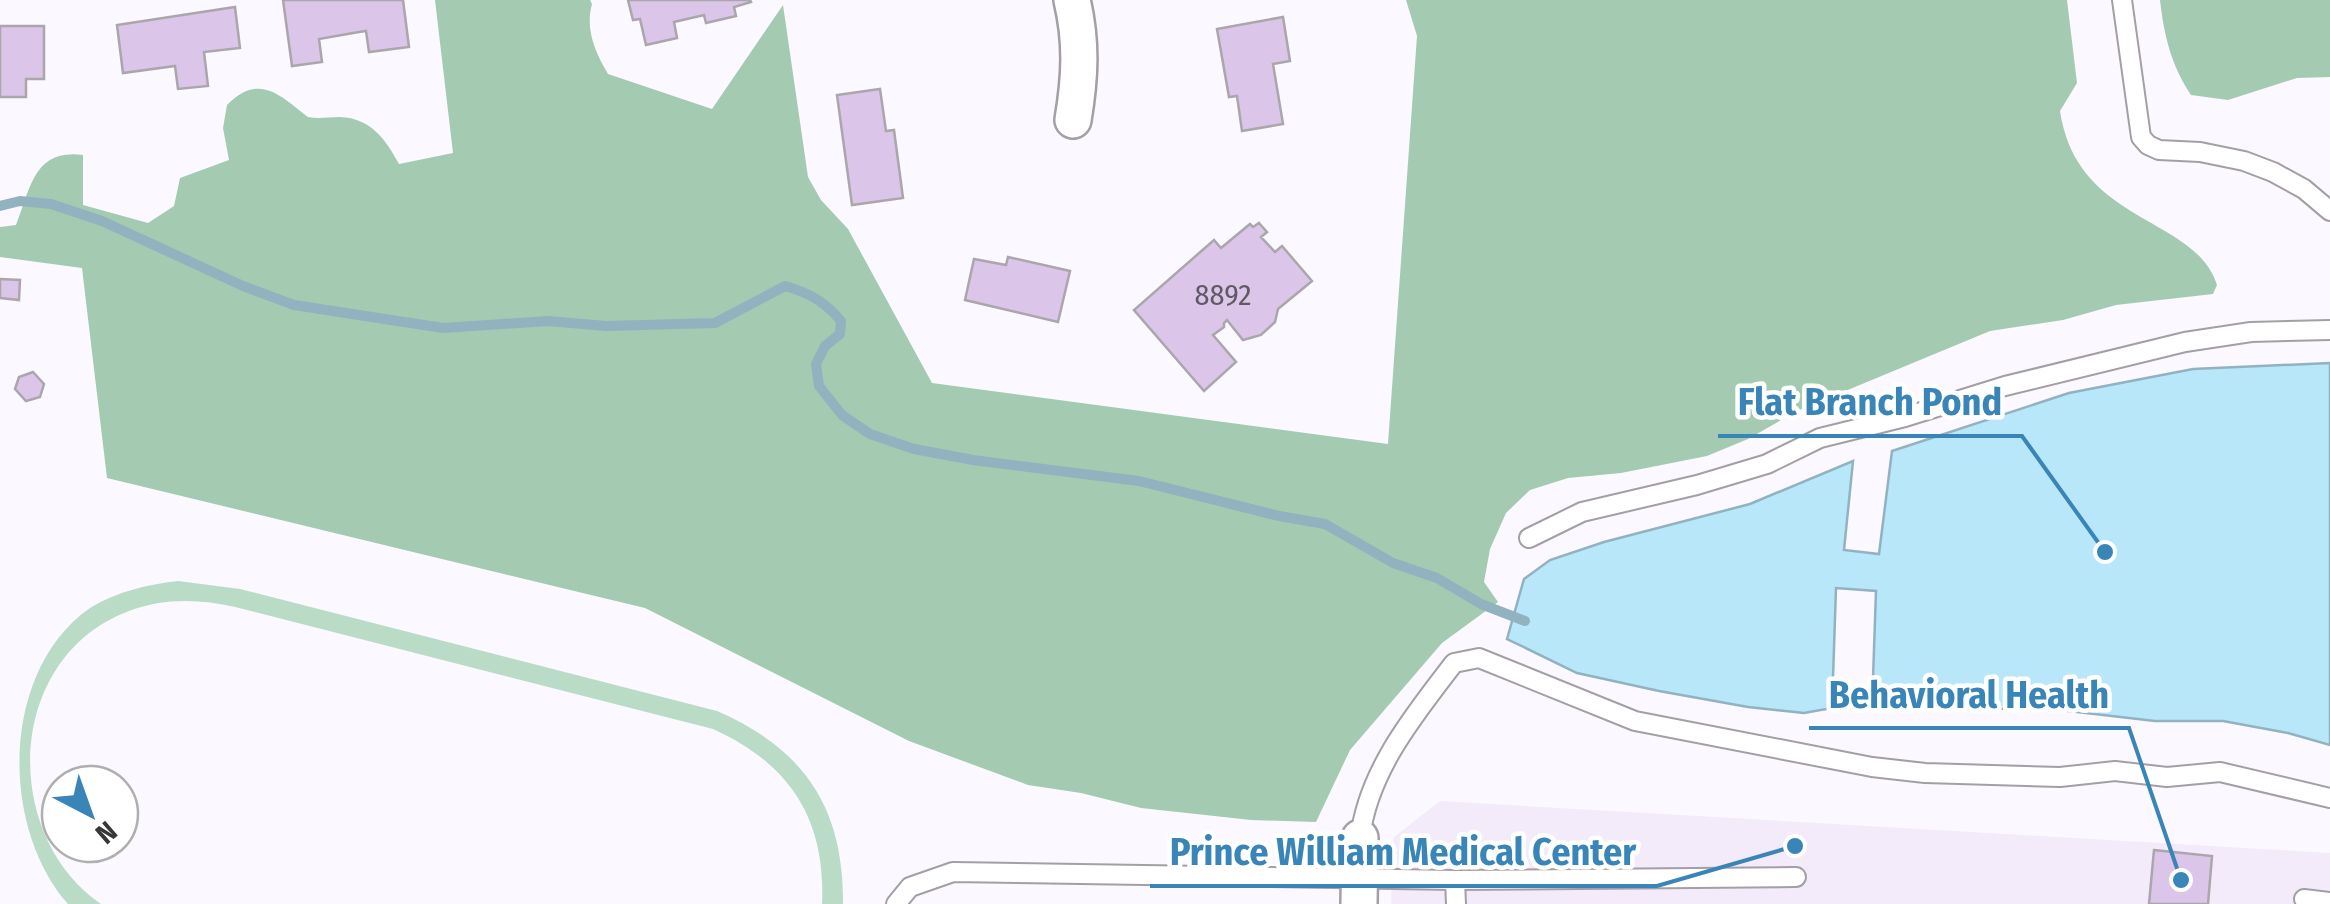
<svg xmlns="http://www.w3.org/2000/svg" width="2330" height="904" font-family="'Fira Sans Condensed',sans-serif">
<rect width="100%" height="100%" fill="#fcf8ff"/>
<path fill="#f3ebf9" d="M1440 801 2330 853V904H1391L1393 838Z"/>
<path fill="#badbc5" d="M178 581 240 589 717 711C805 749 844 809 843 904H822C826 819 790 764 713 729L235 607C199 599 164 598 129 611 5 657 0 835 101 904H68C0 827 0 671 90 608 118 591 146 585 178 581Z"/>
<g fill="#a4cab1">
<path d="M435 0H590L592 4C585 29 595 52 608 74L712 109 783 5 808 177 821 200 848 229 932 383 1388 444 1417 36 1406 0H2067L2077 83 2060 111C2077 225 2195 215 2217 285L2213 294 2116 305 2063 320 1990 331 1797 411 1748 439 1707 456 1621 473 1568 478 1530 490 1506 513 1490 549 1484 582 1498 602 1442 643 1350 750 1316 822 1251 820 1141 808 1081 793 1028 785 909 741 645 608 107 478 82 268 0 257V227L16 225C31 187 34 149 83 155V205L148 223 174 206 180 178 229 160 223 128 227 105C259 72 281 96 308 117 319 119 328 117 340 117 371 118 386 140 399 164L453 153Z"/>
<path d="M2160 0H2330V77L2297 78 2228 100 2191 95C2171 65 2164 35 2160 0Z"/>
</g>
<path fill="#b8e7fa" stroke="#92b2c0" stroke-width="2.5" d="M2330 363V745L2288 733 2223 721H2155L2051 709 1872 708 1876 591 1836 588 1832 708 1804 713 1748 707 1659 691 1577 673 1507 639 1524 579 1550 560 1604 542 1750 504 1853 461 1844 550 1879 554 1892 451 2069 393 2193 369Z"/>
<g fill="none" stroke-linecap="round" stroke-linejoin="round">
<path stroke="#92b2c0" stroke-width="10" d="M0 206 20 201 51 204 102 221 243 286 294 305 443 328 548 321 606 326 715 323 785 286C810 293 825 302 841 321L840 334 825 346 816 364 819 386 842 415 870 434 914 449 973 460 1139 481 1279 516 1325 524 1393 563 1437 578 1481 604 1525 621"/>
</g>
<g fill="#dbc6ea" stroke="#aaa6ac" stroke-width="2.5">
<path d="M283 0H403L409 47 369 52 366 31 359 32 319 39 322 62 292 66Z"/>
<path d="M628 0H750L751 2 734 7 736 16 706 23 704 15 674 22 677 38 646 45 640 19 633 20Z"/>
<path d="M235 7 240 48 204 52 208 86 178 89 175 66 123 73 117 25Z"/>
<path d="M1283 17 1290 61 1273 64 1283 124 1242 131 1237 96 1229 97 1217 29Z"/>
<path d="M0 26H44V79H26V97H0Z"/>
<path d="M880 89 886 131 894 130 903 198 852 205 837 95Z"/>
<path d="M1259 223 1267 232 1261 237 1275 252 1282 246 1312 281 1278 309 1275 322 1261 335 1243 340 1227 320 1224 323V327L1213 335 1236 362 1204 391 1134 310 1214 240 1221 248 1250 224 1253 227Z"/>
<path d="M1008 257 1070 271 1058 322 965 300 974 259 1006 265Z"/>
<path d="M0 279 20 280 19 300 0 298Z"/>
<path d="M33 372 44 384 40 397 26 401 15 389 19 377Z"/>
<path d="M2154 850 2212 856 2208 904H2149Z"/>
</g>
<g fill="none" stroke-linecap="round" stroke-linejoin="round">
<defs>
<g id="lane">
<path d="M2122 0 2141 137 2148 145 2159 150 2200 152 2244 161 2273 172 2304 189 2330 211"/>
<path d="M1529 538 1582 512 1697 485 1767 464 1820 438 1905 417 2005 386 2185 342 2251 332 2330 330"/>
<path d="M1360 838C1368 771 1414 715 1454 663L1479 658 1635 721 1872 767 1925 773 2060 777 2115 771 2167 777 2220 772 2330 798"/>
<path d="M1455 880 1796 877"/>
<path d="M2304 899 2330 902"/>
<path d="M896 904 910 887 953 872 1455 880 1456 904"/>
</g>
<g id="street">
<path d="M1072 0C1082 42 1080 78 1073 120"/>
<path d="M1359 904 1360 838"/>
</g>
</defs>
<use href="#lane" stroke="#a39fa5" stroke-width="22"/>
<use href="#street" stroke="#a39fa5" stroke-width="40"/>
<use href="#lane" stroke="#fff" stroke-width="18"/>
<use href="#street" stroke="#fff" stroke-width="35"/>
</g>
<g text-anchor="middle" dominant-baseline="central" stroke-width="9" stroke-linejoin="round" paint-order="stroke">
<g font-size="30" fill="#615a65">
<text x="1223" y="295">8892</text>
</g>
</g>
<path fill="none" stroke="#3985b8" stroke-width="4" d="M2105 552L2022 436H1718M2181 880L2129 728H1809M1795 846L1657 886H1150"/>
<g fill="#3985b8" stroke="#fff" stroke-width="4">
<circle cx="2105" cy="552" r="10"/>
<circle cx="2181" cy="880" r="10"/>
<circle cx="1795" cy="846" r="10"/>
</g>
<g font-size="38" text-anchor="middle" font-weight="bold" fill="#3985b8" stroke="#fff" stroke-width="9" stroke-linejoin="round" paint-order="stroke">
<text x="1870" y="415">Flat Branch Pond</text>
<text x="1969" y="708">Behavioral Health</text>
<text x="1403" y="865">Prince William Medical Center</text>
</g>
<g transform="translate(90 814) rotate(139)"><circle r="48" fill="#ffffff" stroke="#afafb0" stroke-width="2.5"/>
<path d="M0-8L18 38L0 25L-18 38Z" fill="#3985b8"/>
<text y="-15" font-size="28" font-weight="bold" text-anchor="middle" fill="#383639">N</text>
</g>
</svg>
